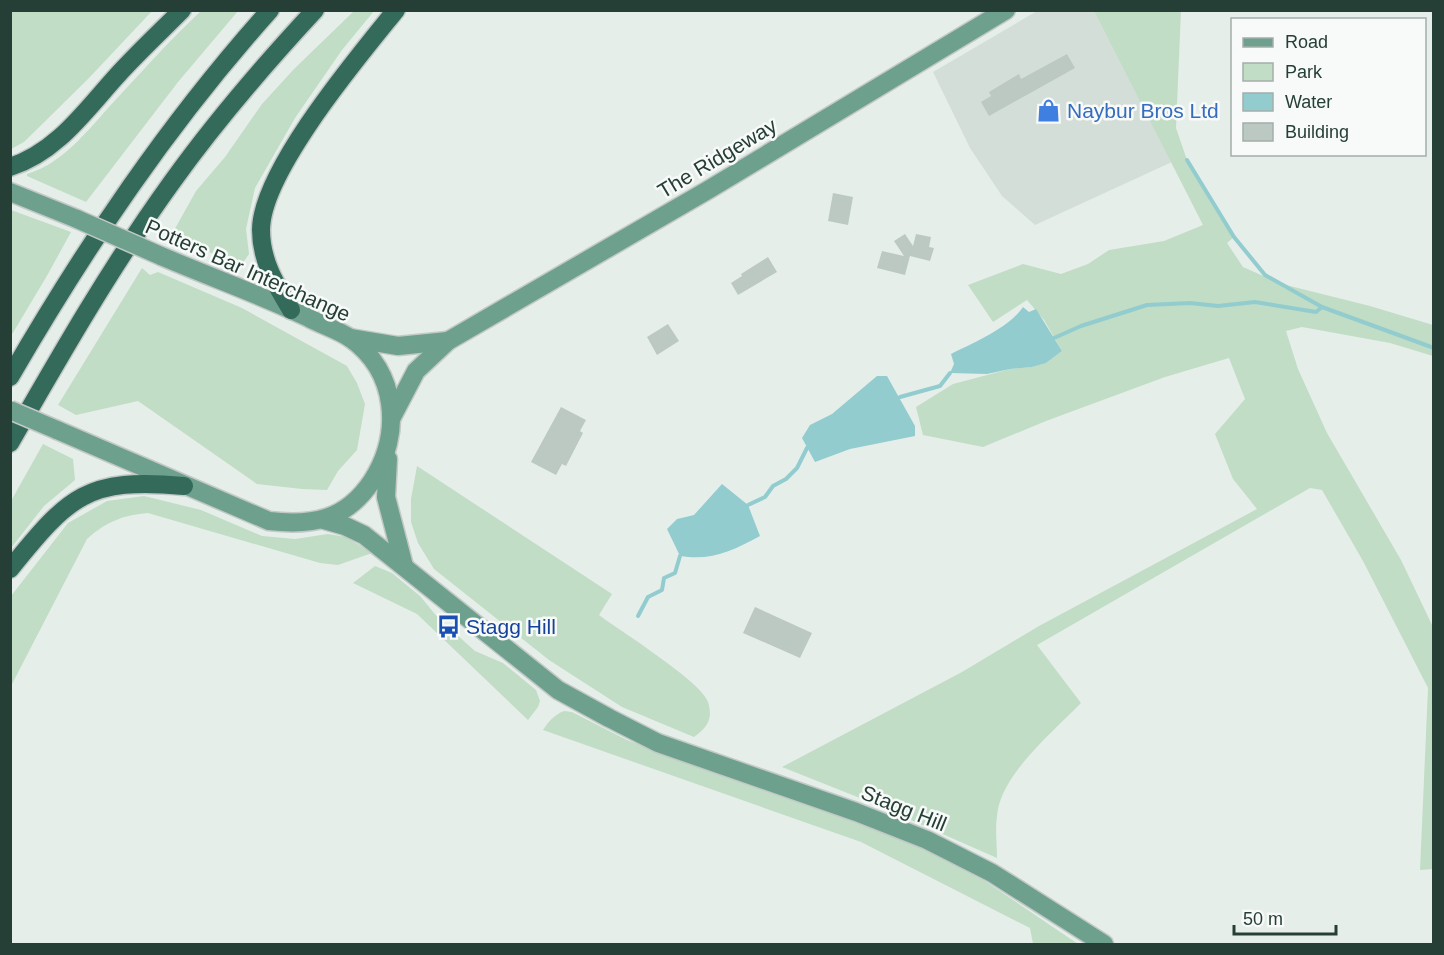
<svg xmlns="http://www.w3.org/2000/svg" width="1444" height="955" font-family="Helvetica,sans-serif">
<rect width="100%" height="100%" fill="#e6eeea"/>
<path fill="#d4ded8" d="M1037 11H1094L1172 162 1035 225 1002 196 970 148 933 72Z"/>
<g fill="#c1ddc5">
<path d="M11 10H152V11L89 78 24 142 11 149Z"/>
<path d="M201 11H238L178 82 86 202 27 176V174C66 163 94 122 121 94 147 66 173 37 201 11Z"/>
<path d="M354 11H374L342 50 295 118 255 188 246 229 249 254 240 267 172 234 196 191 225 157 262 104 294 69Z"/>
<path d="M1094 11H1181L1176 128 1187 160 1234 237 1227 243 1243 267 1282 284 1370 306 1433 325V356L1390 343 1302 327 1286 331 1298 369 1327 433 1401 560 1433 627V869L1420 870 1428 688 1363 561 1322 490 1310 488 1037 645 1081 703C1053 732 1000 775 997 816 995 830 997 844 997 858L870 802 782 767 962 672 1039 626 1257 509 1233 479 1215 434 1245 399 1229 358 1165 377 1046 421 983 447 923 435 916 407 953 384 1010 369 1032 367 1046 363 1062 351 1044 320 1027 300 993 322 968 285 1023 264 1061 274 1088 264 1109 250 1164 241 1203 225Z"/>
<path d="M11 210 71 232 48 274 11 336Z"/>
<path d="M142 268 150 275 158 272 242 308 347 366 357 383 365 404 357 450 338 471 327 490 302 489 257 484 138 401 76 415 58 405Z"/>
<path d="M43 444 73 459 75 480 44 506 11 548V501Z"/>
<path d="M417 466 612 594 599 615C619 630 702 682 708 702 713 719 708 727 694 737L622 707 549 660 434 569 418 543 411 522V499Z"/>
<path d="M144 496 201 510 262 536 295 539 328 534 346 537 372 553 338 565 320 563 148 513C123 515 106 522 87 539L11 686V596L68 523 107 501Z"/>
<path d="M375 566 392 573 420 596 439 619 475 651 503 663 536 690 540 701 538 707 528 720 417 614 353 583Z"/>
<path d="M564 711 572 712 627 740 704 769 782 795 927 850 985 881 1078 944H1033L1030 928 861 842 543 730C549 721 554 715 564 711Z"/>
</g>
<g fill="#92cccf">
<path d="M1023 307 1029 312 1036 309 1062 351 1046 363 1032 367 1010 369 987 374 950 373 954 364 951 354C973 343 1009 328 1023 307Z"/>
<path d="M877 376H887L915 426V436L850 449 815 462 802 438 810 425 832 414Z"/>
<path d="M722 484 748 505 760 536C732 551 712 561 680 556L667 529 677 519 694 515Z"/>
</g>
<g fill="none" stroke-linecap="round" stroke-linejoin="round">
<g stroke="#92cccf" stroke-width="4">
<path d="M1187 160 1234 237 1265 275 1322 307 1434 348"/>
<path d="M1054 338 1081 326 1147 305 1190 303 1218 306 1255 302 1316 312 1322 307"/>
<path d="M900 397 940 386 950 373"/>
<path d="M748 505 765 497 773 486 786 479 797 468 807 448"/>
<path d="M638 616 648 597 662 590 664 578 675 573 680 556"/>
</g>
</g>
<g fill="#bbc9c2">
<path d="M1067 54 1075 68 989 116 981 102 991 96 989 92 1019 74 1021 79Z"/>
<path d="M833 193 853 197 848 225 828 221Z"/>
<path d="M905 234 913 246 916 234 931 237 929 247 934 248 930 261 910 256 905 275 877 268 882 251 904 256 894 241Z"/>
<path d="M768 257 777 272 738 295 731 283 742 276 741 274Z"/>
<path d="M668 324 679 341 657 355 647 337Z"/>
<path d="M561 407 586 420 580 431 583 433 566 466 562 464 556 475 531 462Z"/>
<path d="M755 607 812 633 800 658 743 633Z"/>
</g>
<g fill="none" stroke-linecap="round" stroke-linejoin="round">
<defs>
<g id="primary">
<path d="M10 192 77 219"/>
<path d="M350 338 398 346 448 341"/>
<path d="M392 417 416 371 448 341 708 190 1006 10"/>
<path d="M57 430 269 521C313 526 346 520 372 481 402 434 398 372 350 338 338 330 322 325 309 318 261 295 210 277 161 256"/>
<path d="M388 459 386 497 404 566"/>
<path d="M324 520 345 526 364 535 558 690 609 718 658 743 856 812 927 840 992 873 1104 944"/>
</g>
<g id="motorway">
<path d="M10 167C61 151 91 102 126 66 144 47 163 29 182 10"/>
<path d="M291 310C276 285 261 261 261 230 261 172 358 57 396 10"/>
<path d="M10 377C86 246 168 124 270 10"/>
<path d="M10 443C61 354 112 265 172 182 215 122 264 65 315 10"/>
<path d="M10 569C69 496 87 477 184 486"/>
</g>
</defs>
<use href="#primary" stroke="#c2c9c7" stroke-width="21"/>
<use href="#motorway" stroke="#c2c9c7" stroke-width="21"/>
<use href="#primary" stroke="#6ea08e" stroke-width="18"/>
<use href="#motorway" stroke="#336a59" stroke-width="18"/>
<defs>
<g id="primary-bridge">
<path d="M77 219 161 256"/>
<path d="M10 410 57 430"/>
</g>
</defs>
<use href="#primary-bridge" stroke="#c2c9c7" stroke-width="21" stroke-linecap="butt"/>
<use href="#primary-bridge" stroke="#6ea08e" stroke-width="18"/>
</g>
<defs>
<symbol id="shop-bare" viewBox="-9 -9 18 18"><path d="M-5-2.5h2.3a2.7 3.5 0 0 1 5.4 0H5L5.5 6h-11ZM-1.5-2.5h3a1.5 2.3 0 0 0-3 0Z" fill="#3f7fe0" stroke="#f7faf8" stroke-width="2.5" paint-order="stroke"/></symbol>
<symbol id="bus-bare" viewBox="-9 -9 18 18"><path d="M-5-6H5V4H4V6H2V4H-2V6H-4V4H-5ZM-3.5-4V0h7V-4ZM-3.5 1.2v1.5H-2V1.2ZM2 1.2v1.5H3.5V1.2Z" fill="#1a4fb4" stroke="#f7faf8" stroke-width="2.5" paint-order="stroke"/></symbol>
</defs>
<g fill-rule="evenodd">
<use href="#shop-bare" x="1032" y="94" width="33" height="33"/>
<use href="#bus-bare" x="432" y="610" width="33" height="33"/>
</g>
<g text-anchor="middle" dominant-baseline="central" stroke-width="5" stroke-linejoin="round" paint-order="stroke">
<g font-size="21" fill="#366cbe" stroke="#f7faf8" text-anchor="start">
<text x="1067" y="110">Naybur Bros Ltd</text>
</g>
<g font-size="21" fill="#263f36" stroke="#f7faf8">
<text transform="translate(717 158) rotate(-31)">The Ridgeway</text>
<text transform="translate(248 270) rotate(24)">Potters Bar Interchange</text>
<text transform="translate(904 808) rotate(22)">Stagg Hill</text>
</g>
<g font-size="21" fill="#164399" stroke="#f7faf8" text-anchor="start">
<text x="466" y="626">Stagg Hill</text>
</g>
</g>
<rect width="1444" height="955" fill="none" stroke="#263f36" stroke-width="24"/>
<rect x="1231" y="18" width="195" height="138" fill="#f7faf8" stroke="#a3afaa" stroke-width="1.5"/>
<rect x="1243" y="38" width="30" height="9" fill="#6ea08e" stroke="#a3afaa" stroke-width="1.5"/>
<text x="1285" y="48" font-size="18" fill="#263f36">Road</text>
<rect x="1243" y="63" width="30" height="18" fill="#c1ddc5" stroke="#a3afaa" stroke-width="1.5"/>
<text x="1285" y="78" font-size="18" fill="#263f36">Park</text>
<rect x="1243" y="93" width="30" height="18" fill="#92cccf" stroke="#a3afaa" stroke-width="1.5"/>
<text x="1285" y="108" font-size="18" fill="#263f36">Water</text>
<rect x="1243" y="123" width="30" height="18" fill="#bbc9c2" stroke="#a3afaa" stroke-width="1.5"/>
<text x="1285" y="138" font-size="18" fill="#263f36">Building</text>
<path d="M1234 925v9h102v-9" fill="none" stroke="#263f36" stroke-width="3"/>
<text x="1243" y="925" font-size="18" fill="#263f36" stroke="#f7faf8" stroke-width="4.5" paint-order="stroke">50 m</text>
</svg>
